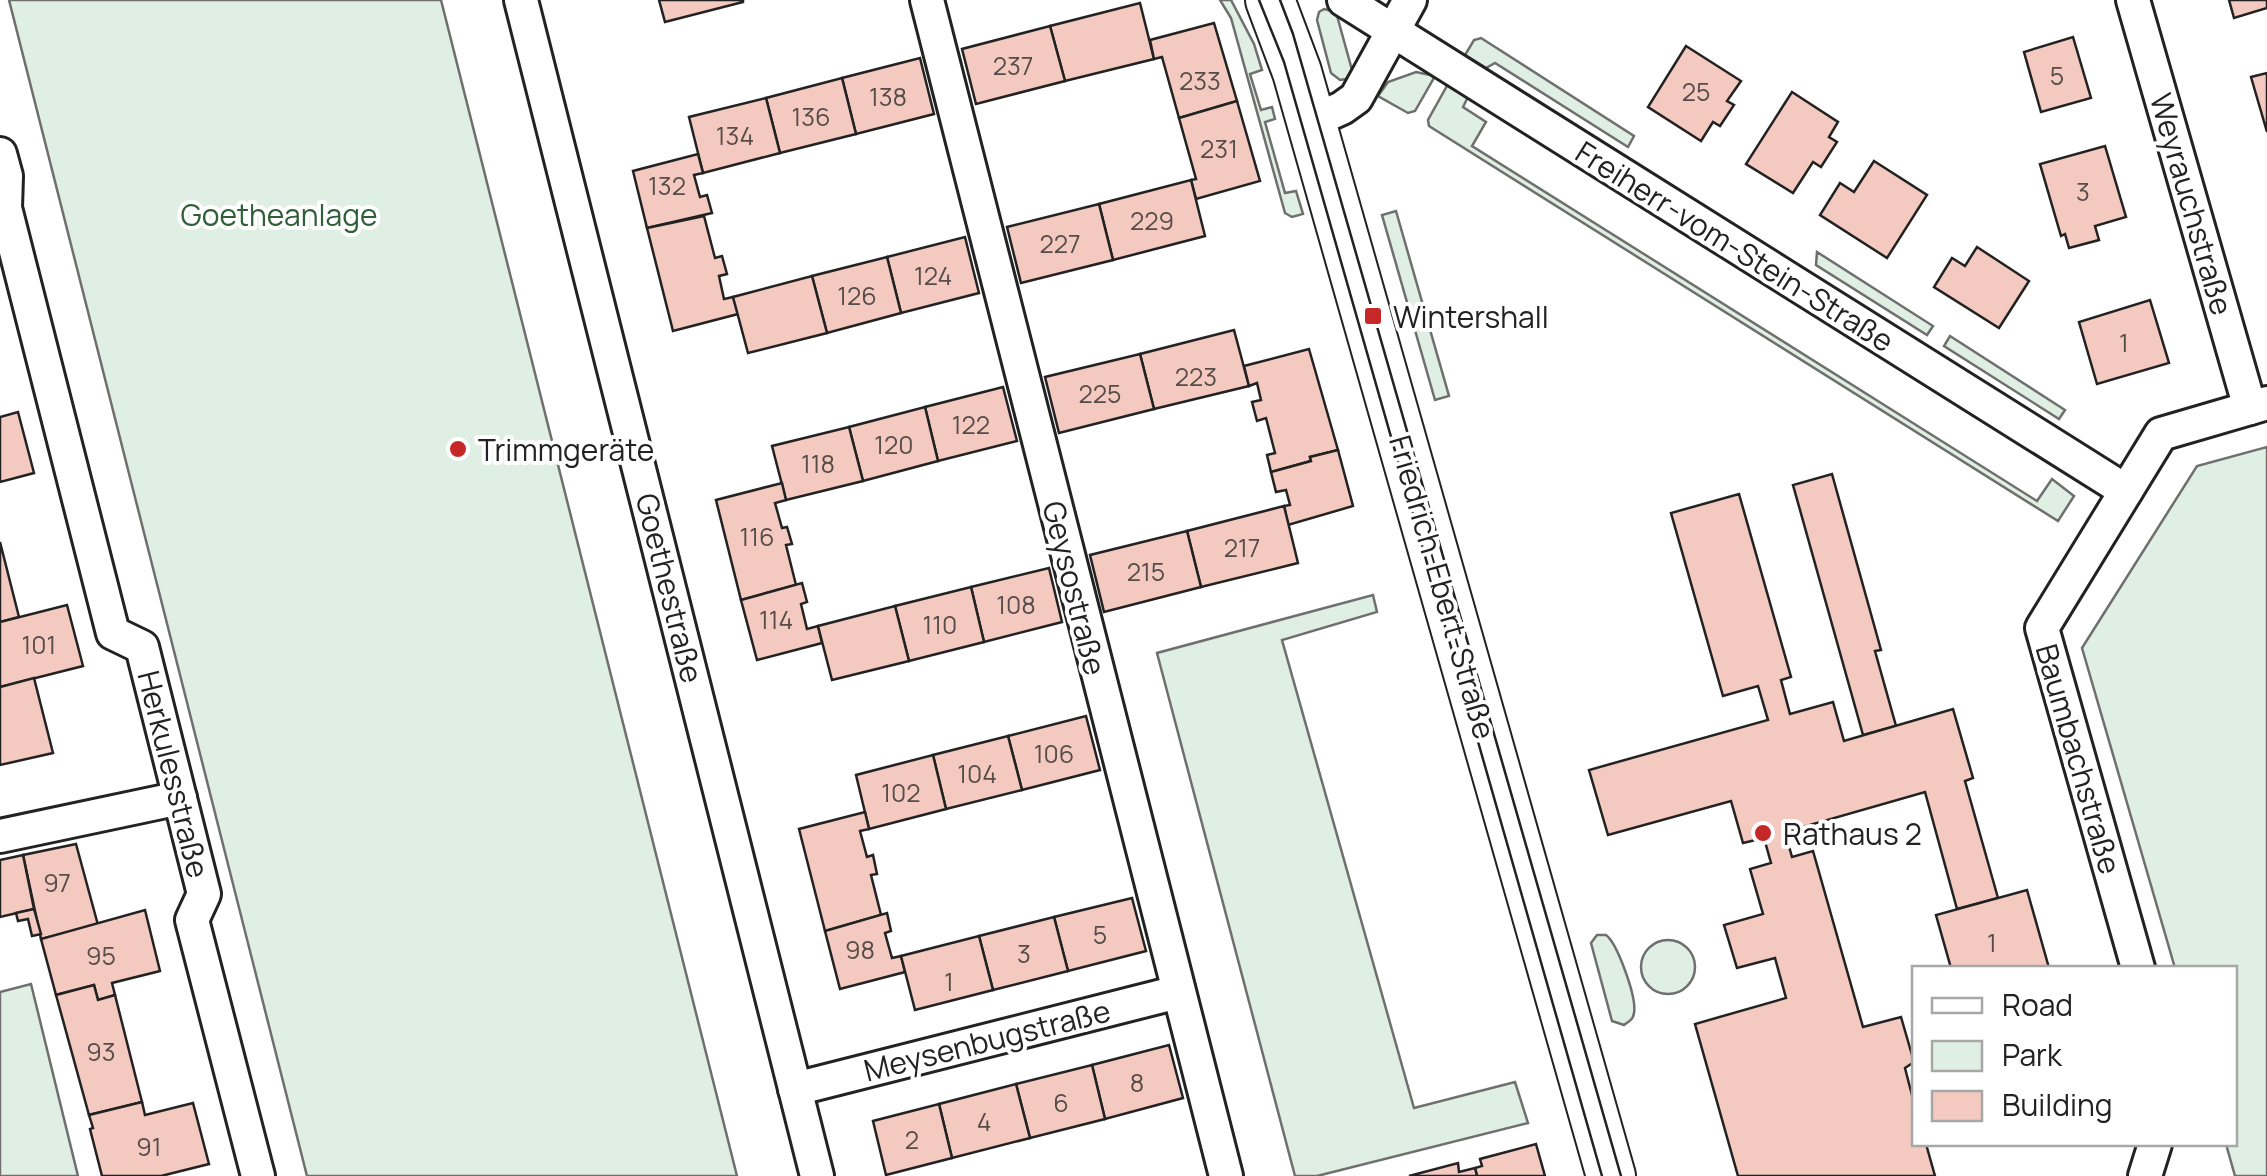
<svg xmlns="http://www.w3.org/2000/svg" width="2267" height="1176" font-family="Manrope,sans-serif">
<rect width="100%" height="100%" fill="#fff"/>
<g fill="#e0efe3" stroke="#6f6f6f" stroke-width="2.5">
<path d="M9 0H441L737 1176H307Z"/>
<path d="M1220 0H1231L1254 44 1262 70 1250 74 1261 110 1272 107 1275 119 1265 122 1285 193 1296 191 1303 214 1292 217 1285 213 1231 18Z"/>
<path d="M1324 9 1336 12 1352 70 1346 79 1340 80 1331 73 1317 20 1319 12Z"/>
<path d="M1481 38 1634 136 1628 147 1495 63 1486 68 1465 55 1474 40Z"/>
<path d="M1416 72 1435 76 1415 111 1408 113 1378 96 1388 82Z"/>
<path d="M1448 84 1468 97 1463 107 1486 122 1472 146 2037 501 2052 479 2074 496 2058 521 1429 126 1428 120Z"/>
<path d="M1396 211 1449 396 1435 400 1382 215Z"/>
<path d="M1817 252 1933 326 1927 335 1816 265Z"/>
<path d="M1950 336 2065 410 2059 419 1944 346Z"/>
<path d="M2267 447V1176H2235L2226 1144H2234V968H2175L2082 648 2197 466Z"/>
<path d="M1373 595 1377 612 1282 640 1414 1108 1515 1082 1528 1123 1317 1176H1295L1157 653Z"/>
<path d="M1597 935H1606C1617 943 1637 997 1634 1013 1633 1020 1629 1021 1624 1025L1612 1021 1591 943Z"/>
<circle cx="1668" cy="967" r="27"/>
<path d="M31 984 78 1176H0V992Z"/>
</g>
<g fill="#f3c9c0" stroke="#222" stroke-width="2.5">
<path d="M659 0H743V2L665 22Z"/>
<path d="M2229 0H2267V8L2234 18Z"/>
<path d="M1140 3 1154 59 1065 81 1050 26Z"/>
<path d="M1214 23 1237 101 1179 118 1162 57 1154 59 1150 40Z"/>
<path d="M1050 26 1065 81 976 104 962 49Z"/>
<path d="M2073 37 2091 98 2041 112 2024 52Z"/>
<path d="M1686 46 1741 81 1727 101 1734 105 1720 126 1713 122 1701 141 1648 107Z"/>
<path d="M920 58 934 114 856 134 842 78Z"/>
<path d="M2267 73V132L2251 77Z"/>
<path d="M842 78 856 134 780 153 766 98Z"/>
<path d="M1792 92 1838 122 1829 137 1837 142 1821 167 1813 162 1793 193 1746 164Z"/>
<path d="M766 98 780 153 703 173 689 117Z"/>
<path d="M1237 101 1260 181 1196 199 1191 180 1196 179 1179 118Z"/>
<path d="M2105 146 2126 217 2095 226 2099 240 2069 248 2065 234 2061 236 2040 164Z"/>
<path d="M698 154 703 173 694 175 700 197 707 195 712 213 647 228 633 171Z"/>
<path d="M1874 161 1927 195 1887 258 1820 215 1840 183 1854 192Z"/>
<path d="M1191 180 1205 236 1113 260 1099 204Z"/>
<path d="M1099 204 1113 260 1021 283 1007 227Z"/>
<path d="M704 216 715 258 722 256 727 274 719 276 724 299 733 297 738 314 673 331 647 228Z"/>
<path d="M965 237 979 293 901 313 887 257Z"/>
<path d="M1977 247 2029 281 1999 328 1934 287 1952 258 1965 266Z"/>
<path d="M887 257 901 313 827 333 812 276Z"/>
<path d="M812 276 827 333 748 353 733 297Z"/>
<path d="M2150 300 2169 363 2097 384 2079 322Z"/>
<path d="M1234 330 1249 386 1154 409 1140 354Z"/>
<path d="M1309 349 1338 450 1310 457 1311 461 1271 472 1267 455 1275 453 1266 418 1257 421 1252 402 1261 400 1257 383 1249 386 1244 366Z"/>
<path d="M1140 354 1154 409 1059 433 1045 377Z"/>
<path d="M1003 387 1017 441 938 461 925 407Z"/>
<path d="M925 407 938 461 863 481 849 427Z"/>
<path d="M18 412 34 473 0 482V417Z"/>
<path d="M849 427 863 481 786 500 772 446Z"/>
<path d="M1338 450 1353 506 1288 525 1284 506 1290 505 1286 490 1276 492 1271 472 1311 461 1310 457Z"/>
<path d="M1832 474 1881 650 1875 651 1896 726 1863 735 1793 485Z"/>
<path d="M782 483 786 500 775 503 782 528 787 527 792 544 786 545 796 585 741 600 716 500Z"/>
<path d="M1739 494 1791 677 1781 680 1790 714 1833 702 1844 741 1953 709 1973 778 1965 781 1998 898 1957 909 1925 792 1785 832 1792 857 1813 851 1863 1027 1901 1017 1914 1062 1905 1068 1914 1103V1144H1926L1935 1176H1738L1695 1024 1786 998 1775 958 1737 968 1724 925 1763 914 1750 869 1771 863 1764 838 1743 843 1731 801 1608 835 1589 770 1768 720 1758 686 1723 696 1671 513Z"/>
<path d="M1284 506 1298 563 1201 587 1187 531Z"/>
<path d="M1187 531 1201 587 1104 612 1090 555Z"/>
<path d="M0 542 19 617 0 622Z"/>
<path d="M1049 568 1062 622 984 642 971 587Z"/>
<path d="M802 583 807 602 801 604 807 629 818 626 822 643 757 660 741 600Z"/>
<path d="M971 587 984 642 909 661 895 606Z"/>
<path d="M67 605 83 666 0 687V622Z"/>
<path d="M895 606 909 661 832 680 818 626Z"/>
<path d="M34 678 53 753 0 765V687Z"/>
<path d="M1086 716 1100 770 1022 790 1008 736Z"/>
<path d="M1008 736 1022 790 946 809 933 755Z"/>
<path d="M933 755 946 809 869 829 856 775Z"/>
<path d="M865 812 869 829 860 831 867 857 873 855 877 874 871 875 881 915 825 931 799 829Z"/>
<path d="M76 844 98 925 41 939 23 855Z"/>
<path d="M23 855 34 909 0 917V860Z"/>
<path d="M2027 890 2049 968H1951L1936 915Z"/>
<path d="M1132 898 1146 951 1068 971 1054 917Z"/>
<path d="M34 909 41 934 32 936 28 919 18 921 16 913Z"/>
<path d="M145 910 160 971 112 983 115 995 98 1000 94 985 56 995 41 939Z"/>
<path d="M887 913 891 931 885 933 892 958 901 956 905 972 840 989 825 931Z"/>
<path d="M1054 917 1068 971 993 990 979 936Z"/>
<path d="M979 936 993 990 915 1010 901 956Z"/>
<path d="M94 985 98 1000 115 995 142 1102 89 1115 56 995Z"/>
<path d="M1169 1045 1183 1098 1105 1119 1092 1065Z"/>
<path d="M1092 1065 1105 1119 1030 1138 1016 1084Z"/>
<path d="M1016 1084 1030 1138 952 1158 939 1104Z"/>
<path d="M142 1102 145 1115 193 1103 209 1164 161 1176H102L90 1129 93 1128 89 1115Z"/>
<path d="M939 1104 952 1158 886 1175 873 1121Z"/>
<path d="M1536 1144 1545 1176H1477L1475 1168 1482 1166 1480 1159Z"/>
<path d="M1458 1163 1459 1172 1475 1168 1477 1176H1409Z"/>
</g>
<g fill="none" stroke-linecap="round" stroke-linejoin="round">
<defs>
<g id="street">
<path d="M521 0 817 1176"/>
<path d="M927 0 1226 1176"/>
<path d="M1344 0 2126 491"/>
<path d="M2133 0 2250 408"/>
<path d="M1311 122 1342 108 1356 98 1410 0"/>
<path d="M0 154 6 176 5 208 113 633 142 647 204 894 192 920 258 1176"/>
<path d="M0 836 180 798"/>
<path d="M2138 968 2042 628 2161 434 2267 403"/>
<path d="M795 1089 1178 992"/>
<path d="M2145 1176 2155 1144"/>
</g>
<path id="secondary" d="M1270 0 1297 72 1611 1176"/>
</defs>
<use href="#street" stroke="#222" stroke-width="38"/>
<use href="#secondary" stroke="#222" stroke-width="52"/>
<use href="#street" stroke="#fff" stroke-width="32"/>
<use href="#secondary" stroke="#fff" stroke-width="48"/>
<g stroke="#222" stroke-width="2.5">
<path d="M1259 0 1284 62 1602 1176"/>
<path d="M1280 0 1293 34 1621 1176"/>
</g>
</g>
<g fill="#c62828" stroke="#fff" stroke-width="4">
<rect x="1363" y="306" width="20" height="20" rx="5"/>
<circle cx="458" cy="449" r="10"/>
<circle cx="1763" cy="833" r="10"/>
</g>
<g text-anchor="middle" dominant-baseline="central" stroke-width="8" stroke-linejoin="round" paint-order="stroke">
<g font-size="25" fill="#564c4a">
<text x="1013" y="65">237</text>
<text x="2057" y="75">5</text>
<text x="1200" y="80">233</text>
<text x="1696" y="91">25</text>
<text x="888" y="96">138</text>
<text x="811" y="116">136</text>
<text x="735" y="135">134</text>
<text x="1219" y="148">231</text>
<text x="667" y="185">132</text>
<text x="2083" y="191">3</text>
<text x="1152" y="220">229</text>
<text x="1060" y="243">227</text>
<text x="933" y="275">124</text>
<text x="857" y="295">126</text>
<text x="2124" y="342">1</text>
<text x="1196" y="376">223</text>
<text x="1100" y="393">225</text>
<text x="971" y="424">122</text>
<text x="894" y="444">120</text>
<text x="818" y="463">118</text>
<text x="757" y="536">116</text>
<text x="1242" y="547">217</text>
<text x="1146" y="571">215</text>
<text x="1016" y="604">108</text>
<text x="776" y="619">114</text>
<text x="940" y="624">110</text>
<text x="39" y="644">101</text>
<text x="1054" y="753">106</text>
<text x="977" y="773">104</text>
<text x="901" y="792">102</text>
<text x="57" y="882">97</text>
<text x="1100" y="934">5</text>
<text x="1992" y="942">1</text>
<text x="860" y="949">98</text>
<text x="1024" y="953">3</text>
<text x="101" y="955">95</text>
<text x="949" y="981">1</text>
<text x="101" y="1051">93</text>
<text x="1137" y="1082">8</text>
<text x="1061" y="1102">6</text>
<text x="984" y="1121">4</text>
<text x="912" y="1139">2</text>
<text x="149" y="1146">91</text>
</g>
<g font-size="30" fill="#222" stroke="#fff">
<text transform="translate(2192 204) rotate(74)">Weyrauchstraße</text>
<text transform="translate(1735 246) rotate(32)">Freiherr-vom-Stein-Straße</text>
<text transform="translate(1443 587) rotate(74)">Friedrich-Ebert-Straße</text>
<text transform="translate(670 588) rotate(76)">Goethestraße</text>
<text transform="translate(1075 588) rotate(76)">Geysostraße</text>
<text transform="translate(2079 759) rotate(74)">Baumbachstraße</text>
<text transform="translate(174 774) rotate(76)">Herkulesstraße</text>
<text transform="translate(987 1040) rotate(-14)">Meysenbugstraße</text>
</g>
<g font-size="30" fill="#2f5e38" stroke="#fff">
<text x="279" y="214">Goetheanlage</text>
</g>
<g font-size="30" fill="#222" stroke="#fff" text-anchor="start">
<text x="1393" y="316">Wintershall</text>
<text x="478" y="449">Trimmgeräte</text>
<text x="1783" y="833">Rathaus 2</text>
</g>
</g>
<rect x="1912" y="966" width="325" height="180" fill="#ffffff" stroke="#a7a7a7" stroke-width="2.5"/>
<rect x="1932" y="998" width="50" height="15" fill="#ffffff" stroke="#a7a7a7" stroke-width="2.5"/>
<text x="2002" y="1016" font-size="30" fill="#222222">Road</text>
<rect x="1932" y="1041" width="50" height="30" fill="#e0efe3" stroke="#a7a7a7" stroke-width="2.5"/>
<text x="2002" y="1066" font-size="30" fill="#222222">Park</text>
<rect x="1932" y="1091" width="50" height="30" fill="#f3c9c0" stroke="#a7a7a7" stroke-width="2.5"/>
<text x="2002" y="1116" font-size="30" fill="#222222">Building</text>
</svg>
